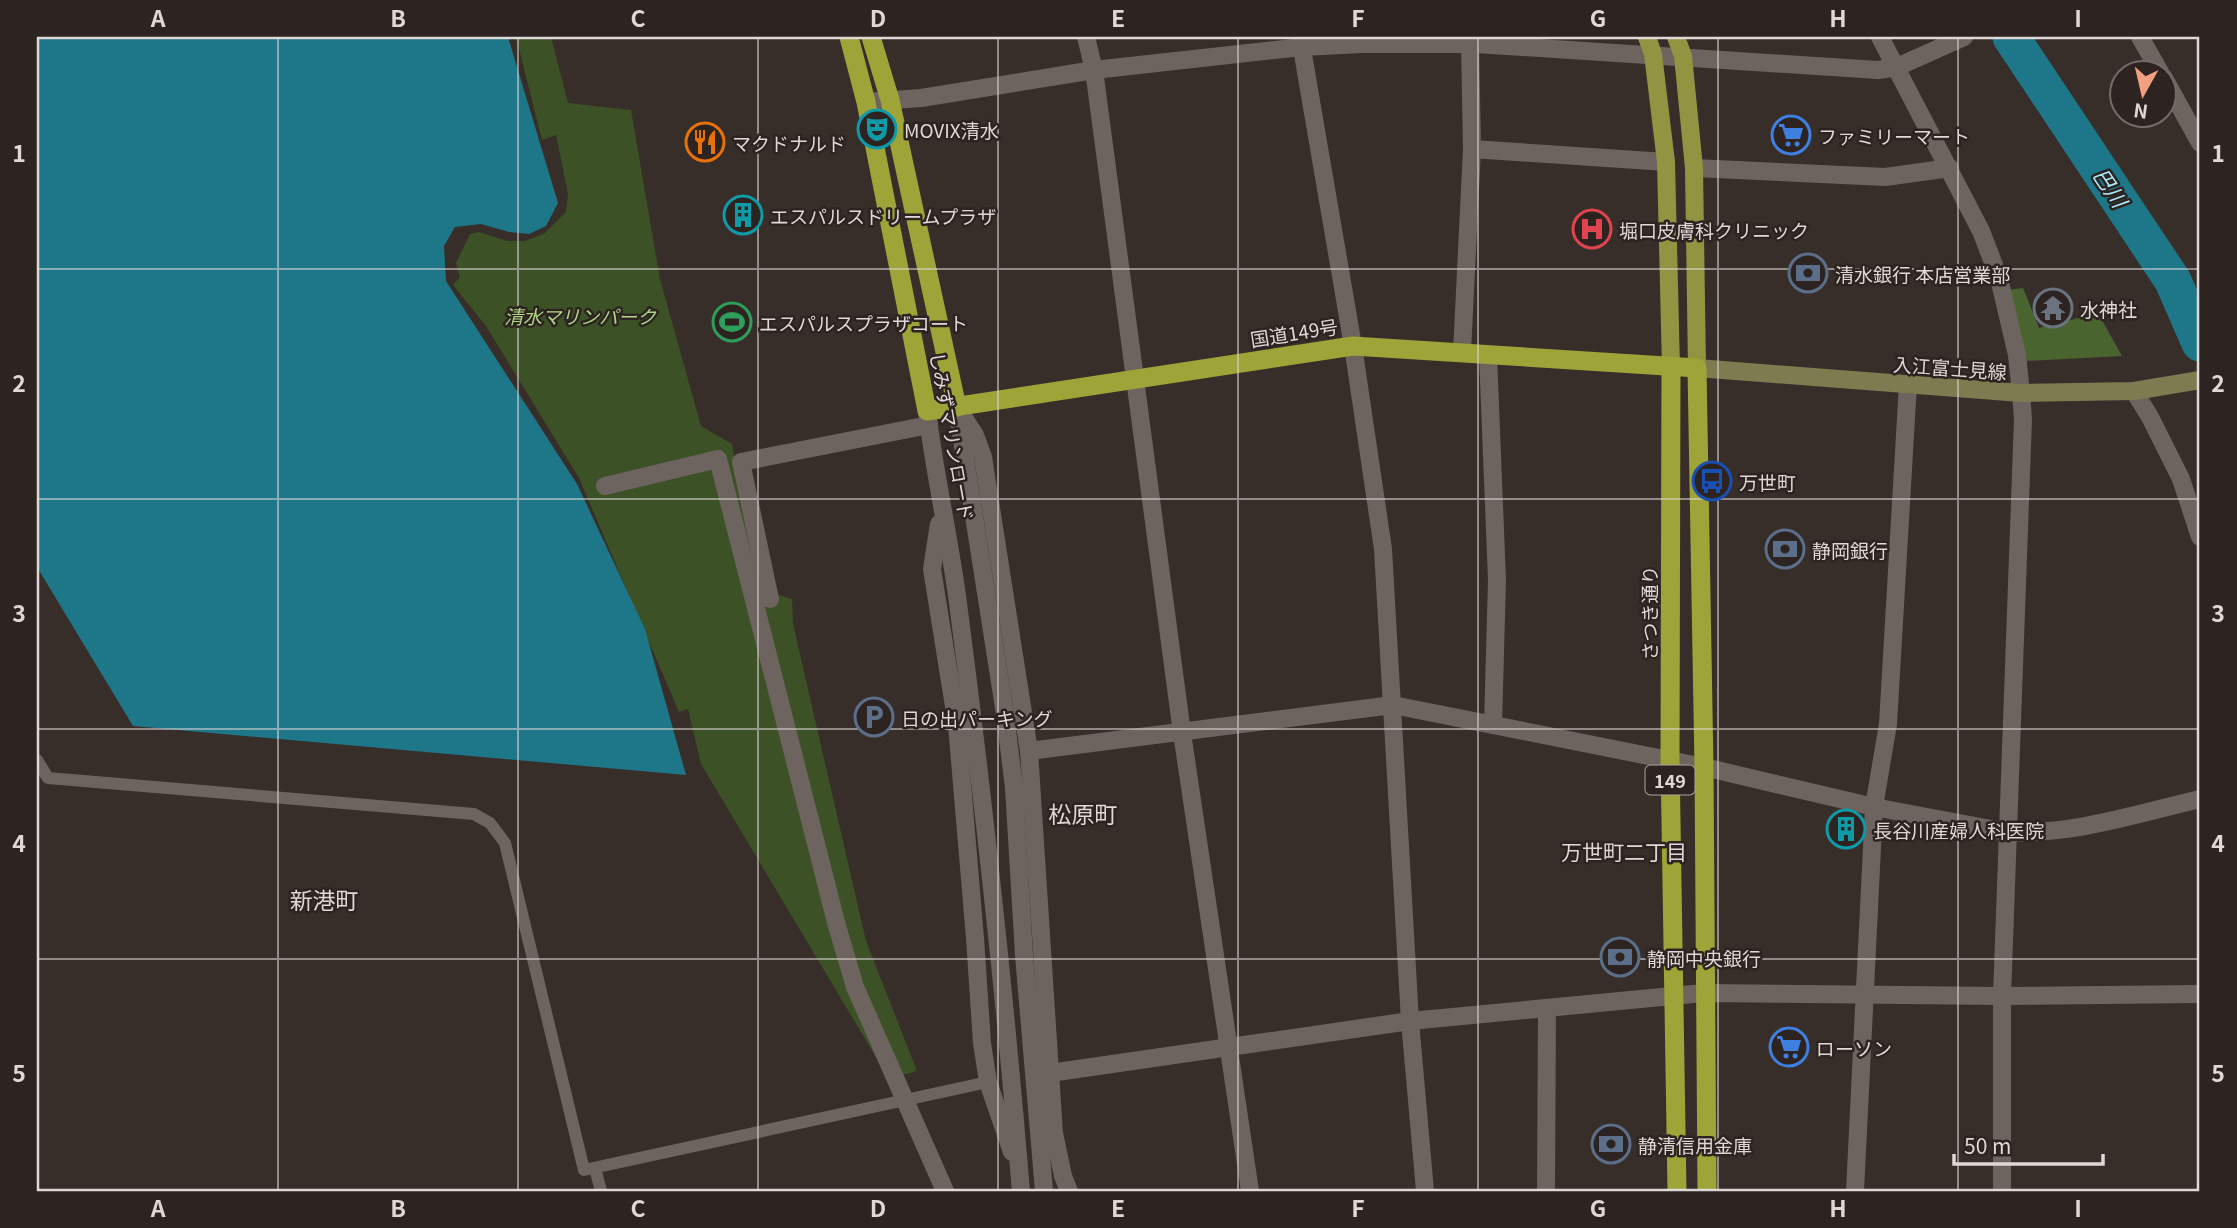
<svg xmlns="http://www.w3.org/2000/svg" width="2237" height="1228" font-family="Georgia,'Noto Sans JP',serif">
<rect width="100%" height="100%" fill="#372e2a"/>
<path fill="#3c5126" d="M516 37H551L568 103 631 110 660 279 701 426 732 444 758 588 792 599 793 624 866 941 917 1071 889 1079 701 764 688 709 679 712 579 478 486 326 453 285 460 277 456 263 470 234 479 232 507 241H525L545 233 566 212 568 194 556 135 542 140Z"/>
<path fill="#4a642f" d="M2023 288 2039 328 2098 313 2122 356 2025 361 2008 290Z"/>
<path fill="#1d7789" d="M37 37H508L558 203 546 226 529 234 509 232 481 224 455 227 444 246 446 281 577 484 645 629 686 775 133 726 37 567Z"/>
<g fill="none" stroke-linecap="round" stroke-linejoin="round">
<path stroke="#1d7789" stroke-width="37" d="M2011 37 2173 281 2200 343"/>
<g stroke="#6d635f" stroke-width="12">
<path d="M37 760 48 778 474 814 490 823 505 843 584 1170 988 1082"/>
<path d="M595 1168 601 1191"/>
</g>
<path stroke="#6d635f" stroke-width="18" d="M605 486 718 459 837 926 855 987 945 1191"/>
<g stroke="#6d635f" stroke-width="18">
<path d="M1086 37 1094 70 1182 733 1250 1191"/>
<path d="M1300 37 1353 346 1383 549 1410 1021 1425 1191"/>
<path d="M1880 37 1981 231 1999 278 2017 355 2021 393"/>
<path d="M2140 37 2161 74"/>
<path d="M2164 78 2200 143"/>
<path d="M866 102 921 98 1094 70 1302 47 1362 44H1476L1878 70 1897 67 1964 37"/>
<path d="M1472 149 1666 162"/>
<path d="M1694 168 1885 177 1950 168"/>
<path d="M1462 352 1472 149 1470 43"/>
<path d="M1488 355 1497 580 1493 725"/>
<path d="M2134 391 2150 417 2181 479 2200 537"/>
<path d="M770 599 741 462 929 425"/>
<path d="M1029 751 1393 705 1704 767 1874 807 2007 832C2073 835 2136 814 2200 799"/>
<path d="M1050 1073 1410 1021 1704 993 2002 996 2200 994"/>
<path d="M1546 1191 1547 1008"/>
<path d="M1855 1191 1874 807 1888 724 1908 384"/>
</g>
<g stroke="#6d635f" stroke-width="18">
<path d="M957 407 975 435 983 457 1029 751 1054 1133 1063 1176 1069 1191"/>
<path d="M927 411C935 478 951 544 959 611 984 804 1005 997 1021 1191"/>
<path d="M958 414 1005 714 1014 788 1024 955 1044 1191"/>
<path d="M939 524 932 569 957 725 975 938 982 1043 988 1082 1012 1152"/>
<path d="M2002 1191V996L2023 419 2021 393"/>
</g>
<path stroke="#7f7b50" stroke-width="18" d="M1697 368 2021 393 2134 391 2200 380"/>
<g stroke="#929441" stroke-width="18">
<path d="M1647 37 1653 54 1666 162 1671 368"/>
<path d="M1676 37 1683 56 1694 168 1697 368"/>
</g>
<g stroke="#9ea437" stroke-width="19">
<path d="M849 37 866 102 927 411 1353 346 1697 368 1704 767 1707 1191"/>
<path d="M871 37 890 100 957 407"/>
<path d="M1671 368 1670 760 1677 1191"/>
</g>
</g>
<path fill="none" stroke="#ded8d6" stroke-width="2" stroke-opacity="0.55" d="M278 37V1191M518 37V1191M758 37V1191M998 37V1191M1238 37V1191M1478 37V1191M1718 37V1191M1958 37V1191M37 269H2200M37 499H2200M37 729H2200M37 959H2200"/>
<defs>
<symbol id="theatre-ring" viewBox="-11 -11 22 22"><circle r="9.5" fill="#2d2421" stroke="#0f9aa8" stroke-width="1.5"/><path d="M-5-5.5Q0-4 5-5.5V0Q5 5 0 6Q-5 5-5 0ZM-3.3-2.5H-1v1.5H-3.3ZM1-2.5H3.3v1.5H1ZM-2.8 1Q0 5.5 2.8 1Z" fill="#0f9aa8"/></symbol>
<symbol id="supermarket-ring" viewBox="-11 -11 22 22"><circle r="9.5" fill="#2d2421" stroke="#3f7fe0" stroke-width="1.5"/><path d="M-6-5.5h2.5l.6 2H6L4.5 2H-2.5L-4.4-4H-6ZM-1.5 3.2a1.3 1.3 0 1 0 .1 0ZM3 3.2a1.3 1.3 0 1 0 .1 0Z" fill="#3f7fe0"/></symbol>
<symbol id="restaurant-ring" viewBox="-11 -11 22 22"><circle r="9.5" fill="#2d2421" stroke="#e8710a" stroke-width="1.5"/><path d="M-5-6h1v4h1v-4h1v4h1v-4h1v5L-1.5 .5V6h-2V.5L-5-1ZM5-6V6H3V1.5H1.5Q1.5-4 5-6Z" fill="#e8710a"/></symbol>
<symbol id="building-ring" viewBox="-11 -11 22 22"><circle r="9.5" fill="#2d2421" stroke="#0f9aa8" stroke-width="1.5"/><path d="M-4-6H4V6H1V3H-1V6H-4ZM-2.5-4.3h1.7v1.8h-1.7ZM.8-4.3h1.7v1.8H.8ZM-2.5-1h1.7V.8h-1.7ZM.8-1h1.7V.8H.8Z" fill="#0f9aa8"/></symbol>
<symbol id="hospital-ring" viewBox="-11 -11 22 22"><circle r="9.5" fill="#2d2421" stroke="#e0444e" stroke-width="1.5"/><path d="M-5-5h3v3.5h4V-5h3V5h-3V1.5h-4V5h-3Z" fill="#e0444e"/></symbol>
<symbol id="bank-ring" viewBox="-11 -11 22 22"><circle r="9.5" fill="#2d2421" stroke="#5c6f8a" stroke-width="1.5"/><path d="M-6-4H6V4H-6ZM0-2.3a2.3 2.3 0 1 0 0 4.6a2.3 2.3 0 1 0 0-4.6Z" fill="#5c6f8a"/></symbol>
<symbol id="temple-ring" viewBox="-11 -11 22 22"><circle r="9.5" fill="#2d2421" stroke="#6b7280" stroke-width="1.5"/><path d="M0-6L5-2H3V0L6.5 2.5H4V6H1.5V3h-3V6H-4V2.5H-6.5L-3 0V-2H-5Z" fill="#6b7280"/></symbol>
<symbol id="stadium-ring" viewBox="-11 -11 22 22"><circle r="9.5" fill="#2d2421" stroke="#2e9e5b" stroke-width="1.5"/><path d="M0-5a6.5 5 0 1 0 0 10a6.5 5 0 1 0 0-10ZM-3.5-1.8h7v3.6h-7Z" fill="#2e9e5b"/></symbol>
<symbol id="bus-ring" viewBox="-11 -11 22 22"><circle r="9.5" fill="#2d2421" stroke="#1a4fb4" stroke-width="1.5"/><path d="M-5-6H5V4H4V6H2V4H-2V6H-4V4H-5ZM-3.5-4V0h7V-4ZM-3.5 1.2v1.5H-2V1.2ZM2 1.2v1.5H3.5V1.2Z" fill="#1a4fb4"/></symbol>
<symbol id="parking-ring" viewBox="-11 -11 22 22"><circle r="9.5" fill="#2d2421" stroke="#5c6f8a" stroke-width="1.5"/><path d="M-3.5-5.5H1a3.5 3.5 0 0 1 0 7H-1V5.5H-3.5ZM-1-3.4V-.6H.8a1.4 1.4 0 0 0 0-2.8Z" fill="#5c6f8a"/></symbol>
</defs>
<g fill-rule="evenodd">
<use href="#theatre-ring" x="855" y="107" width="44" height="44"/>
<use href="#supermarket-ring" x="1769" y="113" width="44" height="44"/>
<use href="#restaurant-ring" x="683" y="120" width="44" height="44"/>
<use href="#building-ring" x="721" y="193" width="44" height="44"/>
<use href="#hospital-ring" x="1570" y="207" width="44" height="44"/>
<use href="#bank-ring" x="1786" y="251" width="44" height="44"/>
<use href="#temple-ring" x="2031" y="286" width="44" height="44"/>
<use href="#stadium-ring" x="710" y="300" width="44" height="44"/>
<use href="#bus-ring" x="1690" y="459" width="44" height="44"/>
<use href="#bank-ring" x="1763" y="527" width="44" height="44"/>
<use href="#parking-ring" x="852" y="695" width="44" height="44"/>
<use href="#building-ring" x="1824" y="807" width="44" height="44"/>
<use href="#bank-ring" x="1598" y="935" width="44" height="44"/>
<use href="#supermarket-ring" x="1767" y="1025" width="44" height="44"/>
<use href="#bank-ring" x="1589" y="1122" width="44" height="44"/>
</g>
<g text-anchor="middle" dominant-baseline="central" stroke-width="5" stroke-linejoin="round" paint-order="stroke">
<rect fill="#2d2421" stroke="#a9a2a0" stroke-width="2" x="1645.5" y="765.5" width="49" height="29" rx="5"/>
<g font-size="18" font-weight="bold" fill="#ded8d6">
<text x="1670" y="780">149</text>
</g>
<g font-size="19" fill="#ded8d6" stroke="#2d2421" text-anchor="start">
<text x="904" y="129">MOVIX清水</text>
<text x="1818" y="135">ファミリーマート</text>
<text x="732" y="142">マクドナルド</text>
<text x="770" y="215">エスパルスドリームプラザ</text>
<text x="1619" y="229">堀口皮膚科クリニック</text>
<text x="1835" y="273">清水銀行 本店営業部</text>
<text x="2080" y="308">水神社</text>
<text x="759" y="322">エスパルスプラザコート</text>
<text x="1739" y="481">万世町</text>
<text x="1812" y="549">静岡銀行</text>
<text x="901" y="717">日の出パーキング</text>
<text x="1873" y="829">長谷川産婦人科医院</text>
<text x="1647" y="957">静岡中央銀行</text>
<text x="1816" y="1047">ローソン</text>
<text x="1638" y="1144">静清信用金庫</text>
</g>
<g font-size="19" font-style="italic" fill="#add586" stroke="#2d2421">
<text x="580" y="315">清水マリンパーク</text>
</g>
<g font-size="19" fill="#ded8d6" stroke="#2d2421">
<text transform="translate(1294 332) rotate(-9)">国道149号</text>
<text transform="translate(1950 367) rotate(4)">入江富士見線</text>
<text transform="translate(953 436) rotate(80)">しみずマリンロード</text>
<text transform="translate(1648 613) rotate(-90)">さつき通り</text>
</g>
<g font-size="21" font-style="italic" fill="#acedfc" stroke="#2d2421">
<text transform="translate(2111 187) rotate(56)">巴川</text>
</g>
<g font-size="21" fill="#ded8d6" stroke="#2d2421">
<text x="1624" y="851">万世町二丁目</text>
</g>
<g font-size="23" fill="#ded8d6" stroke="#2d2421">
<text x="1083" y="813">松原町</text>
<text x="324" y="899">新港町</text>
</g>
</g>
<rect width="2237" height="1228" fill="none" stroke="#2d2421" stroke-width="77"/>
<g transform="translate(2143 94) rotate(188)"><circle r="33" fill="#2d2421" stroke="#746c69" stroke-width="2"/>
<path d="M0-5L12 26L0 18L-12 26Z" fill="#f2a081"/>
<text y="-10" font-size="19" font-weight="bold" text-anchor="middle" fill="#ded8d6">N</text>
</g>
<path d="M1954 1154v10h149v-10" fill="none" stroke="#ded8d6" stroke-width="3.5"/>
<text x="1964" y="1154" font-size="21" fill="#ded8d6" stroke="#2d2421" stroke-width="5" paint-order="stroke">50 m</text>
<rect x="38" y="38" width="2160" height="1152" fill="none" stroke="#ded8d6" stroke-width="2.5"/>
<g font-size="23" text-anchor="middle" font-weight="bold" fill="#ded8d6">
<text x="158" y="27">A</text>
<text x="398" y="27">B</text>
<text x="638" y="27">C</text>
<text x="878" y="27">D</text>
<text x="1118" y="27">E</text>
<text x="1358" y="27">F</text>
<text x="1598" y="27">G</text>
<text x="1838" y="27">H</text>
<text x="2078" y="27">I</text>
<text x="19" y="162">1</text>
<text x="2218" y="162">1</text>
<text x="19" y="392">2</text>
<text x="2218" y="392">2</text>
<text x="19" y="622">3</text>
<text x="2218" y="622">3</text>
<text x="19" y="852">4</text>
<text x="2218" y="852">4</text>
<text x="19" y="1082">5</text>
<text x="2218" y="1082">5</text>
<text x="158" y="1217">A</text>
<text x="398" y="1217">B</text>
<text x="638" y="1217">C</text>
<text x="878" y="1217">D</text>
<text x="1118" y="1217">E</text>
<text x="1358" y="1217">F</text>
<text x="1598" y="1217">G</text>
<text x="1838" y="1217">H</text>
<text x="2078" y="1217">I</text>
</g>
</svg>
